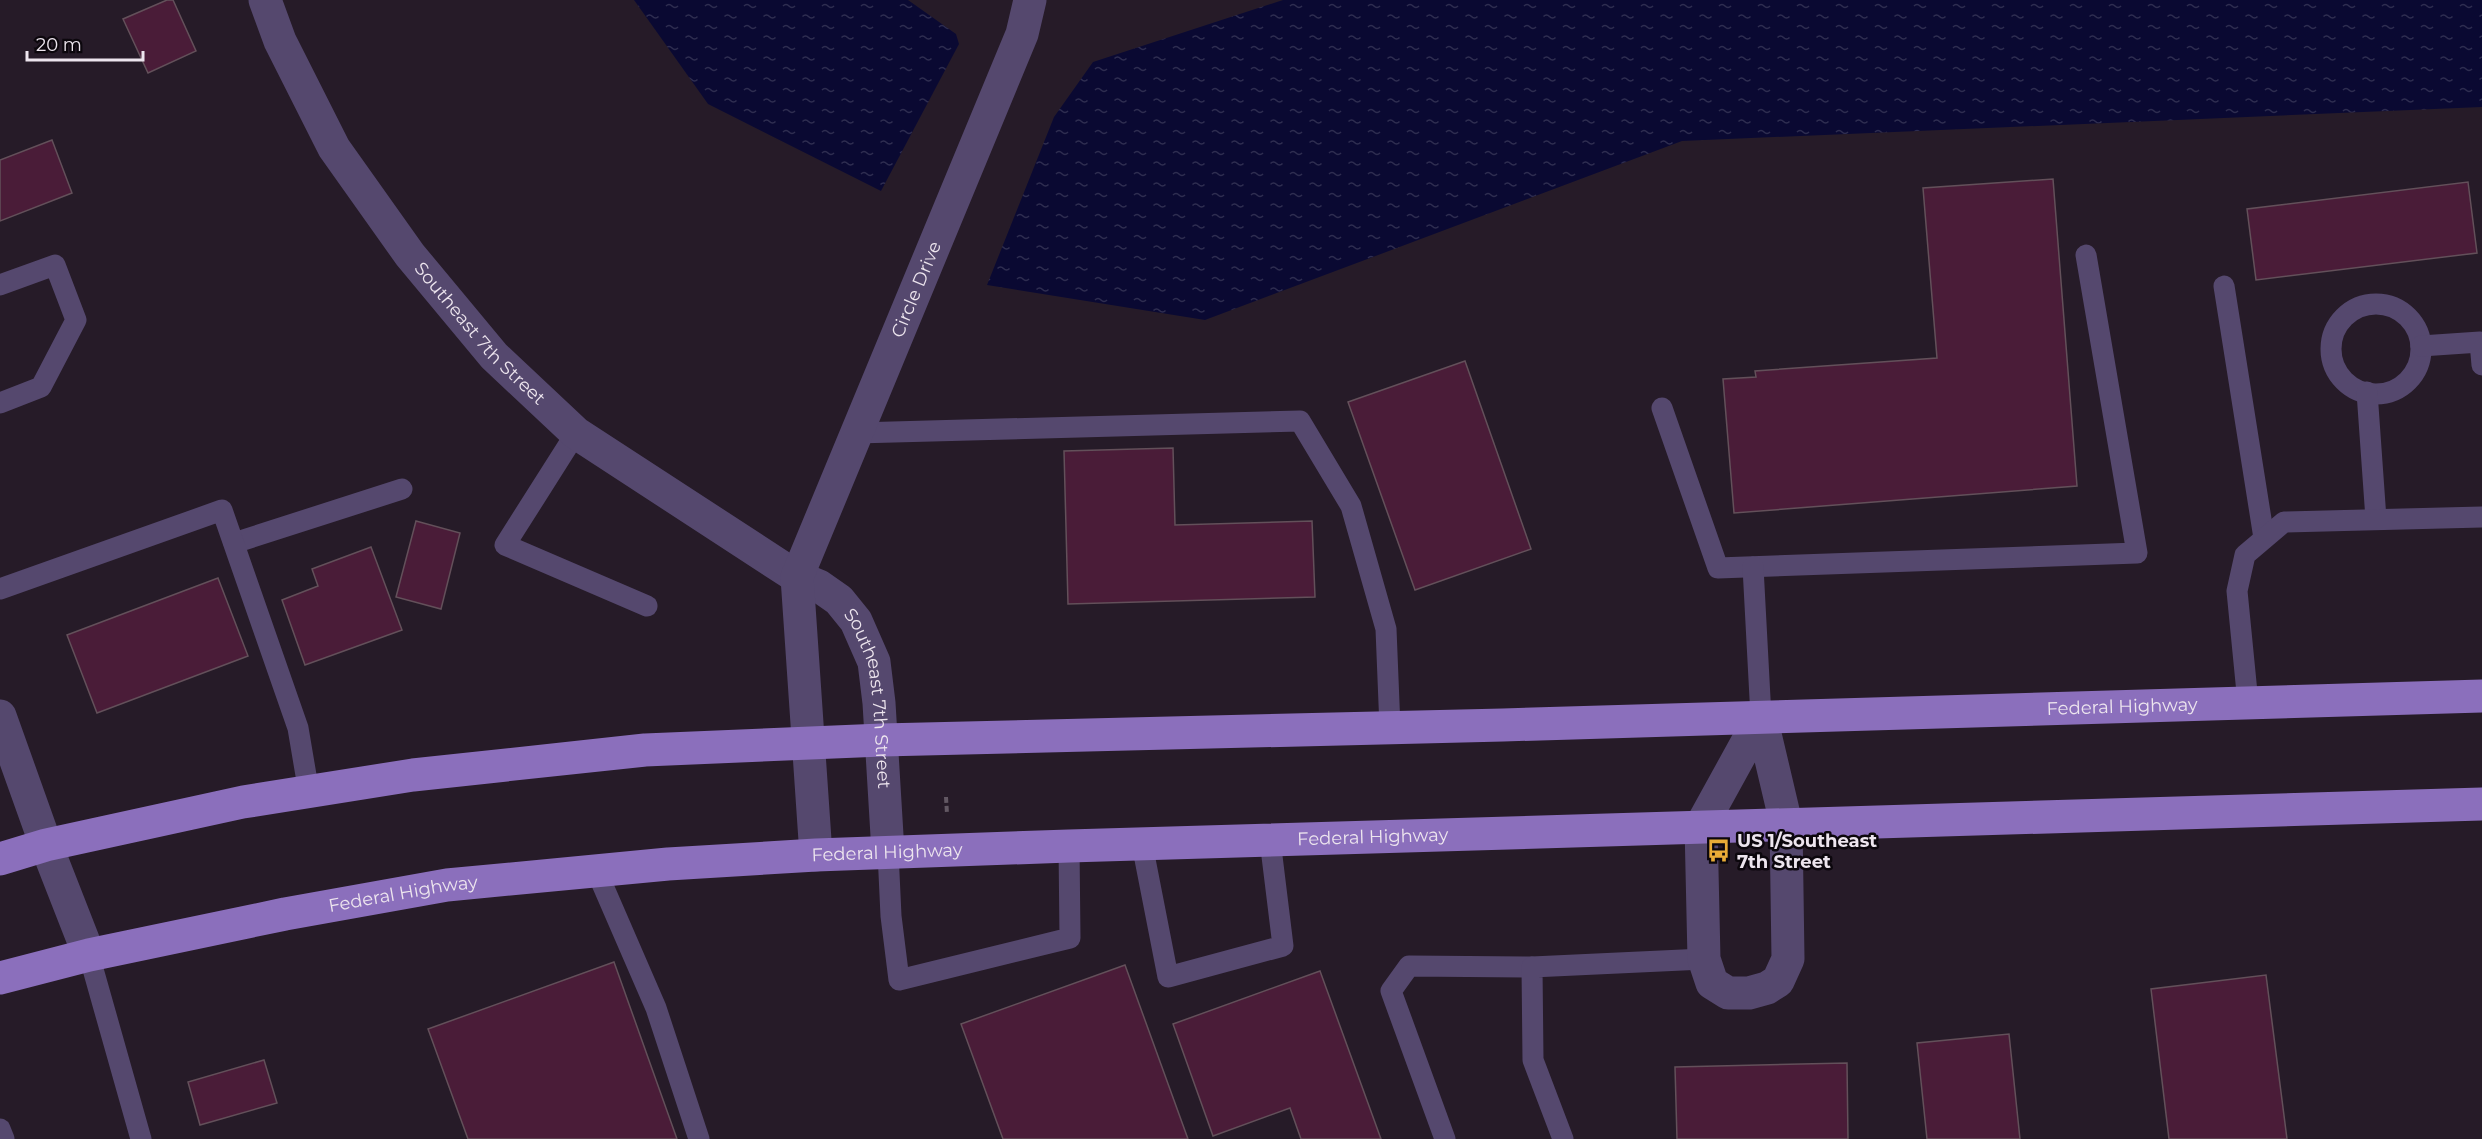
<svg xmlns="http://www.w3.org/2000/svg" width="2482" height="1139" font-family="Montserrat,sans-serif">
<defs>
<pattern id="water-ripples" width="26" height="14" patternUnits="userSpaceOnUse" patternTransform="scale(1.5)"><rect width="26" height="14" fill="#0a0932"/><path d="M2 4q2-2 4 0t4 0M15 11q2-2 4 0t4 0" fill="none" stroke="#2e2d50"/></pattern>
</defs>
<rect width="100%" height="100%" fill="#261b28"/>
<g fill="url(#water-ripples)">
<path d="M634 0H908L956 34 959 44 881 191 708 104Z"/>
<path d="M1283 0H2482V107L1682 141 1205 320 987 285 1054 117 1093 62Z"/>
</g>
<g fill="#4a1c38" stroke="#63505a" stroke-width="1.5">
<path d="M167 0H173L196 51 148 73 123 19Z"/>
<path d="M52 140 72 193 0 221V160Z"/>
<path d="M2053 179 2077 486 1734 513 1723 379 1756 377 1755 371 1937 358 1923 188Z"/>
<path d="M2468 182 2477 253 2256 280 2247 209Z"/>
<path d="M1465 361 1531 549 1415 590 1348 402Z"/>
<path d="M1173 448 1175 525 1312 521 1315 597 1068 604 1064 451Z"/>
<path d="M416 521 460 533 441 609 396 597Z"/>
<path d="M371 547 402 630 305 665 282 600 318 586 312 569Z"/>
<path d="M218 578 248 656 97 713 67 635Z"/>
<path d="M614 962 677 1139H468L428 1029Z"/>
<path d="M1125 965 1188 1139H1003L961 1024Z"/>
<path d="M1320 971 1381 1139H1301L1290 1108 1213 1136 1173 1024Z"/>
<path d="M2266 975 2287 1139H2169L2151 989Z"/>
<path d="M2009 1034 2020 1139H1927L1917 1043Z"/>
<path d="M264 1060 277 1103 200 1125 188 1082Z"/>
<path d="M1847 1063 1848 1139H1677L1675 1067Z"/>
</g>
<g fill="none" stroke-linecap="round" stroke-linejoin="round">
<path stroke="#625863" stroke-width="4" stroke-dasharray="6 3" stroke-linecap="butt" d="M946 797 947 814"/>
<g stroke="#55486e" stroke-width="21">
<path d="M0 285 55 265 76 320 41 387 0 403"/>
<path d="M2224 286 2264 538"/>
<circle cx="2376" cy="349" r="45"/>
<path d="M2421 346 2480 342 2482 365"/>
<path d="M2367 392 2376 519"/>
<path d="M1662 408 1718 568 2137 553 2086 255"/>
<path d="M576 433 505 545 647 606"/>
<path d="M856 433 1300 421 1351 506 1386 629 1390 728"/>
<path d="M234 543 402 489"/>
<path d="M1753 567 1761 717"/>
<path d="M0 589 222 510 298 728 309 793"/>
<path d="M2248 703 2237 591 2245 555 2284 522 2482 517"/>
<path d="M1142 844 1168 977 1283 946 1270 840"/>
<path d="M888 852 891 916 899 980 1070 938 1069 846"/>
<path d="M597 872 656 1008 699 1139"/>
<path d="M89 955 141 1139"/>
<path d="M0 1129 4 1139"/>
<path d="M1445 1139 1391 991 1409 966 1532 967"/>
<path d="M1563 1139 1533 1060 1532 967 1704 959"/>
</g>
<g stroke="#55486e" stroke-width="33">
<path id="s1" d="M265 0 280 41 334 148 410 255 494 356 576 433 797 577 819 586 839 600 856 621 874 662 879 703 888 852"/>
<path d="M0 716 46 845 89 955"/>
<path d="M1761 717 1786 823 1788 959 1778 981 1767 988 1749 993H1728L1712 983 1704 959 1701 826Z"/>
<path id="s2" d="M816 855 797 577 1022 34 1030 0"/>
</g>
<g stroke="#8b6fbc" stroke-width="33">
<path id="s3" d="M0 859 46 845 243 802 413 775 645 750 882 740 1503 725 2482 696"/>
<path id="s4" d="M0 978 89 955 285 914 447 885 668 864 816 855 1069 846 2482 804"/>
</g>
</g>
<defs>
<symbol id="bus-bare" viewBox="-9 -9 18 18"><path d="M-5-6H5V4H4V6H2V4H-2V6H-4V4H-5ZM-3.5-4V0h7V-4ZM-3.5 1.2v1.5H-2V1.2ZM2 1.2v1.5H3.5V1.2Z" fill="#e8ab37" stroke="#0c070d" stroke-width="2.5" paint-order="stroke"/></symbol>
</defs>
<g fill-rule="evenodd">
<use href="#bus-bare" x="1702" y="834" width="33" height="33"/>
</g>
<g text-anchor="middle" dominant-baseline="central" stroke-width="5" stroke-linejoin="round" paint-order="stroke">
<g font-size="18" fill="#ede5ee" stroke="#0c070d">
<text stroke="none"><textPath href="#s2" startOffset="590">Circle Drive</textPath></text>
<text stroke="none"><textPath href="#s1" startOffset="400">Southeast 7th Street</textPath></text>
<text stroke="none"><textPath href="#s1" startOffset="957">Southeast 7th Street</textPath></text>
<text stroke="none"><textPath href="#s3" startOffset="2133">Federal Highway</textPath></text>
<text stroke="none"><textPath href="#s4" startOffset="1384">Federal Highway</textPath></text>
<text stroke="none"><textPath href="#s4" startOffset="898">Federal Highway</textPath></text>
<text stroke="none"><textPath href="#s4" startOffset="412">Federal Highway</textPath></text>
</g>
<g font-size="18" font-weight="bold" fill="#ede5ee" stroke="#0c070d" text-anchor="start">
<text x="1737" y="841">US 1/Southeast<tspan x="1737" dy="21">7th Street</tspan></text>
</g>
</g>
<path d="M27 51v9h116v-9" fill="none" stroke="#ede5ee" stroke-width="3"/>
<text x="36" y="51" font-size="18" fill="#ede5ee" stroke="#0c070d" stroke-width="4.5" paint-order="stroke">20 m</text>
</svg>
